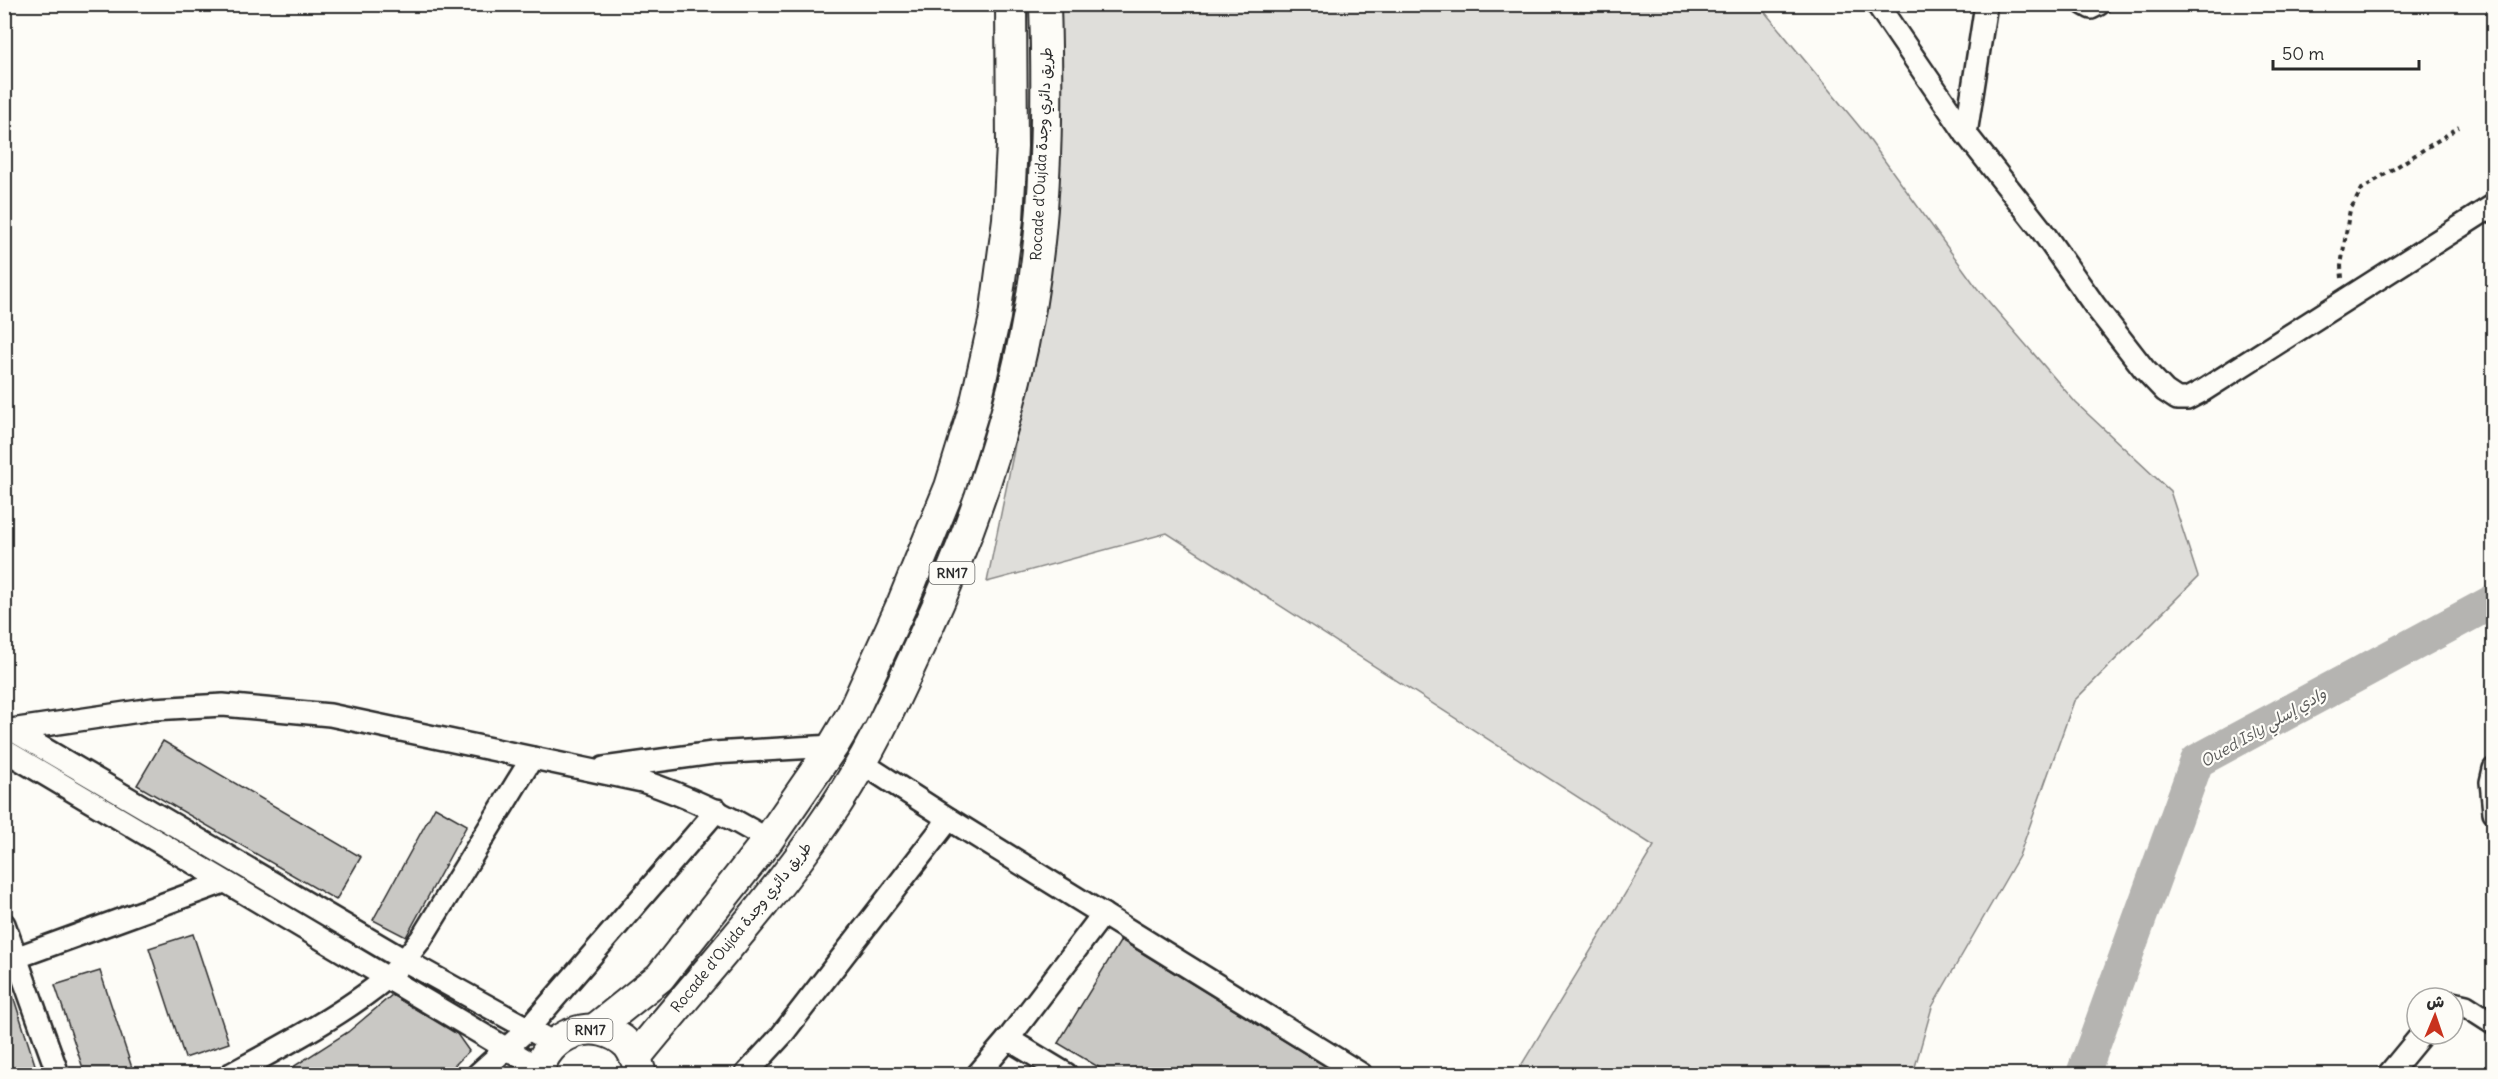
<svg xmlns="http://www.w3.org/2000/svg" width="2498" height="1079" font-family="Delius,'Playpen Sans Arabic',sans-serif">
<rect width="100%" height="100%" fill="#fdfcf7"/>
<filter id="ink" filterUnits="userSpaceOnUse"><feTurbulence type="fractalNoise" baseFrequency=".0167" numOctaves="2"/><feDisplacementMap in="SourceGraphic" scale="12" xChannelSelector="R" yChannelSelector="G"/><feConvolveMatrix kernelMatrix="1 2 1 2 8 2 1 2 1" color-interpolation-filters="sRGB"/></filter>
<g filter="url(#ink)">
<path fill="#dfdeda" stroke="#858482" stroke-width="1.5" d="M1056 4 1759 5 1863 131 1977 288 2076 403 2170 491 2198 577 2074 701 2019 856 1932 1007 1913 1074H1516L1654 846 1167 533 987 582 1013 455 1056 215Z"/>
<g fill="none" stroke-linecap="round" stroke-linejoin="round">
<path stroke="#b5b4b1" stroke-width="34" d="M2083 1074 2197 761 2494 601"/>
</g>
<g fill="#c9c8c4" stroke="#2b2b2b" stroke-width="1.5">
<path d="M163 741 361 857 336 900 137 785Z"/>
<path d="M435 807 467 825 406 937 373 920Z"/>
<path d="M193 934 229 1043 185 1058 149 948Z"/>
<path d="M1121 940 1338 1074H1110L1058 1043Z"/>
<path d="M100 971 134 1074H85L55 985Z"/>
<path d="M8 980 38 1074H4V981Z"/>
<path d="M392 995 457 1034 469 1051 446 1074H282L348 1032Z"/>
</g>
<g fill="none" stroke-linecap="round" stroke-linejoin="round">
<defs>
<g id="minor">
<path d="M1877 4 1966 134 2040 228 2095 306 2144 369 2165 391 2177 399H2187L2204 390 2494 205"/>
<path d="M2084 4 2091 8 2099 4"/>
<path d="M1966 134 1986 4"/>
<path d="M12 730 404 960 554 1043"/>
<path d="M4 731 153 709 223 705 330 715 642 781C687 796 728 815 768 840"/>
<path d="M4 750 539 1068"/>
<path d="M862 763 949 819 1361 1074"/>
<path d="M604 768 713 753 833 746"/>
<path d="M2494 769 2491 782 2494 812"/>
<path d="M4 924 58 1074"/>
<path d="M4 962 224 882"/>
<path d="M2453 1003 2466 1006 2494 1024"/>
<path d="M1008 1039 1066 1074"/>
<path d="M231 1074C281 1047 344 1014 388 977 401 966 411 952 421 939L532 758"/>
<path d="M478 1074 528 1029 717 810"/>
<path d="M746 1074 781 1036 949 819"/>
<path d="M978 1074 1008 1039 1103 914"/>
<path d="M2389 1074 2422 1034"/>
</g>
<g id="highway">
<path d="M595 1029 660 977 768 840 833 746 852 714 903 602 950 487 975 406 995 317 1008 219 1012 146 1011 4"/>
<path d="M636 1057C700 978 769 904 826 820 865 764 894 702 922 640 971 534 1010 423 1030 308 1047 208 1048 105 1045 4"/>
<path d="M538 1074C545 1033 597 1014 628 1045 635 1054 638 1064 641 1074"/>
</g>
</defs>
<use href="#minor" stroke="#2b2b2b" stroke-width="26"/>
<use href="#highway" stroke="#2b2b2b" stroke-width="34"/>
<g stroke="#2b2b2b" stroke-width="4" stroke-dasharray="4.5 4.5" stroke-linecap="butt">
<path d="M2342 278 2341 266 2348 220 2350 210 2362 189 2459 127"/>
<path d="M2485 1074 2494 1064"/>
</g>
<use href="#minor" stroke="#fdfcf7" stroke-width="21"/>
<use href="#highway" stroke="#fdfcf7" stroke-width="30"/>
</g>
</g>
<g text-anchor="middle" dominant-baseline="central" stroke-width="4.5" stroke-linejoin="round" paint-order="stroke">
<g fill="#fdfcf7" stroke="#6a6a68" stroke-width="1.5">
<rect x="929.5" y="562" width="45" height="22" rx="4.5"/>
<rect x="567.5" y="1019" width="45" height="22" rx="4.5"/>
</g>
<g font-size="14" font-weight="bold" fill="#2b2b2b">
<text x="952" y="573">RN17</text>
<text x="590" y="1030">RN17</text>
</g>
<g font-size="15" fill="#2b2b2b" stroke="#fdfcf7">
<text transform="translate(1041 154) rotate(-87)">Rocade d'Oujda طريق دائري وجدة</text>
<text transform="translate(741 927) rotate(-51)">Rocade d'Oujda طريق دائري وجدة</text>
</g>
<g font-size="16" font-style="italic" fill="#5b5b5a" stroke="#fdfcf7">
<text transform="translate(2263 727) rotate(-30)">Oued Isly وادي إسلي</text>
</g>
</g>
<rect width="2498" height="1079" fill="none" stroke="#fdfcf7" stroke-width="24"/>
<rect x="12" y="12" width="2474" height="1055" fill="none" stroke="#2b2b2b" stroke-width="2" filter="url(#ink)"/>
<g transform="translate(2435 1016) rotate(2)"><circle r="28" fill="#fdfcf7" stroke="#a9a8a5" stroke-width="1.5"/>
<path d="M0-4.5L10 22L0 15L-10 22Z" fill="#c8321e"/>
<text y="-9" font-size="16" font-weight="bold" text-anchor="middle" fill="#2b2b2b">ش</text>
</g>
<path d="M2273 60v9h146v-9" fill="none" stroke="#2b2b2b" stroke-width="3"/>
<text x="2282" y="60" font-size="18" fill="#2b2b2b" stroke="#fdfcf7" stroke-width="4.5" paint-order="stroke">50 m</text>
</svg>
